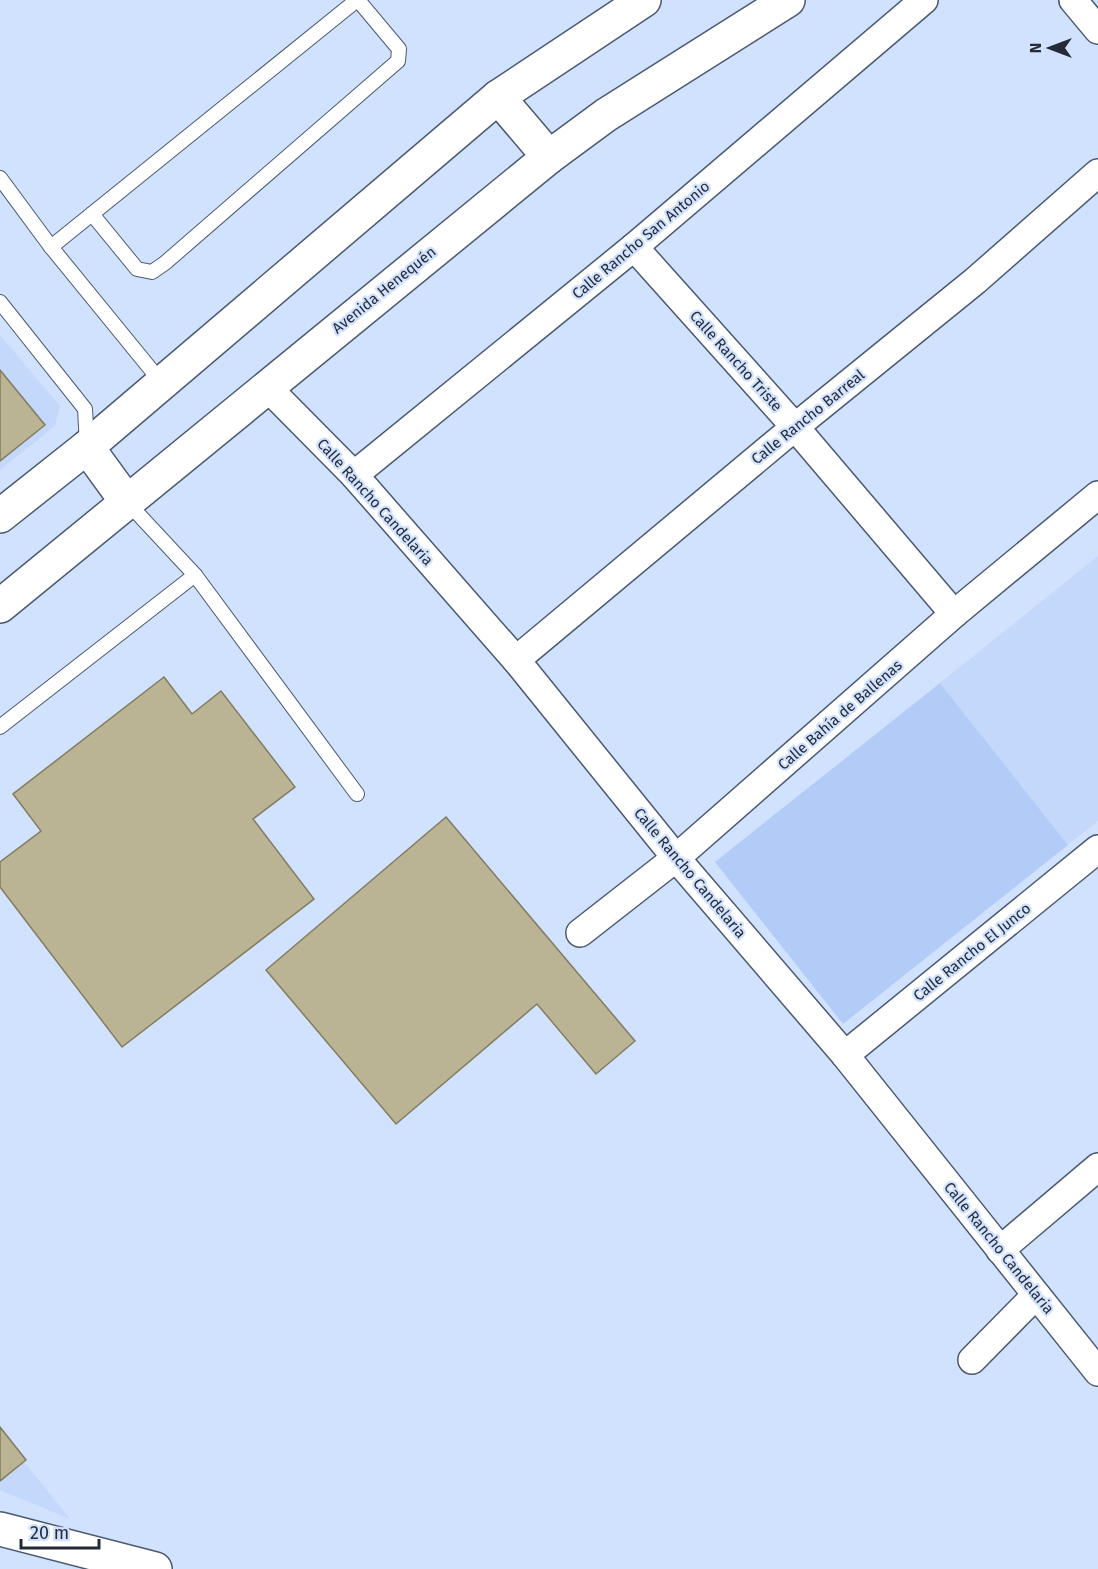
<svg xmlns="http://www.w3.org/2000/svg" width="1098" height="1569" font-family="'Fira Sans',sans-serif">
<rect width="100%" height="100%" fill="#d1e2ff"/>
<g fill="#c3d8fb">
<path d="M0 335 60 406 55 426 0 470Z"/>
<path d="M1098 556V821L1068 845 940 683Z"/>
<path d="M0 1432 70 1519 0 1490Z"/>
</g>
<path fill="#b2ccf7" d="M940 683 1068 845 843 1024 715 862Z"/>
<g fill="#bab394" stroke="#837c5f" stroke-width="1.5">
<path d="M0 370 45 425 0 461Z"/>
<path d="M164 677 192 714 221 691 295 787 253 819 314 899 122 1047 0 887V862L41 831 13 794Z"/>
<path d="M446 817 635 1041 596 1074 537 1004 396 1124 266 970Z"/>
<path d="M0 1427 26 1460 0 1481Z"/>
</g>
<g fill="none" stroke-linecap="round" stroke-linejoin="round">
<defs>
<g id="lane">
<path d="M0 178 51 247 162 383"/>
<path d="M92 214 137 269 152 272 165 263 398 61 399 49 358 0"/>
<path d="M51 247 357 0"/>
<path d="M0 302 85 409 87 445"/>
<path d="M127 502 195 575 357 794"/>
<path d="M0 727 195 575"/>
</g>
<g id="street">
<path d="M1073 0 1098 30"/>
<path d="M634 247 795 427 954 614"/>
<path d="M267 387 354 475 516 660 676 858 845 1055 1098 1372"/>
<path d="M354 475 634 247 924 0"/>
<path d="M516 660 795 427 975 281 1098 173"/>
<path d="M580 933 676 858 954 614 1098 495"/>
<path d="M845 1055 1098 849"/>
<path d="M1000 1250 1098 1167"/>
<path d="M972 1360 1036 1295"/>
</g>
<g id="secondary">
<path d="M498 97 549 157"/>
<path d="M87 447 127 502"/>
<path d="M0 516 87 447 498 97 644 0"/>
<path d="M0 606 549 157 606 115 788 0"/>
<path d="M0 1529 155 1569"/>
</g>
</defs>
<use href="#lane" stroke="#4a5971" stroke-width="16"/>
<use href="#street" stroke="#4a5971" stroke-width="30"/>
<use href="#secondary" stroke="#4a5971" stroke-width="36"/>
<use href="#lane" stroke="#fff" stroke-width="14"/>
<use href="#street" stroke="#fff" stroke-width="27"/>
<use href="#secondary" stroke="#fff" stroke-width="33"/>
</g>
<g text-anchor="middle" dominant-baseline="central" stroke-width="4.5" stroke-linejoin="round" paint-order="stroke">
<g font-size="15" fill="#252b36" stroke="#d1e2ff">
<text transform="translate(641 240) rotate(-40)">Calle Rancho San Antonio</text>
<text transform="translate(384 290) rotate(-39)">Avenida Henequén</text>
<text transform="translate(736 361) rotate(48)">Calle Rancho Triste</text>
<text transform="translate(808 417) rotate(-39)">Calle Rancho Barreal</text>
<text transform="translate(375 502) rotate(48)">Calle Rancho Candelaria</text>
<text transform="translate(840 715) rotate(-41)">Calle Bahía de Ballenas</text>
<text transform="translate(690 873) rotate(50)">Calle Rancho Candelaria</text>
<text transform="translate(972 952) rotate(-39)">Calle Rancho El Junco</text>
<text transform="translate(999 1248) rotate(51)">Calle Rancho Candelaria</text>
</g>
</g>
<g transform="translate(1050 48) rotate(270)" stroke="#d1e2ff" stroke-width="4.5" paint-order="stroke">
<path d="M0-4.5L10 22L0 15L-10 22Z" fill="#252b36"/>
<text y="-9" font-size="16" font-weight="bold" text-anchor="middle" fill="#252b36">N</text>
</g>
<path d="M21 1539v9h78v-9" fill="none" stroke="#252b36" stroke-width="3"/>
<text x="30" y="1539" font-size="18" fill="#252b36" stroke="#d1e2ff" stroke-width="4.5" paint-order="stroke">20 m</text>
</svg>
